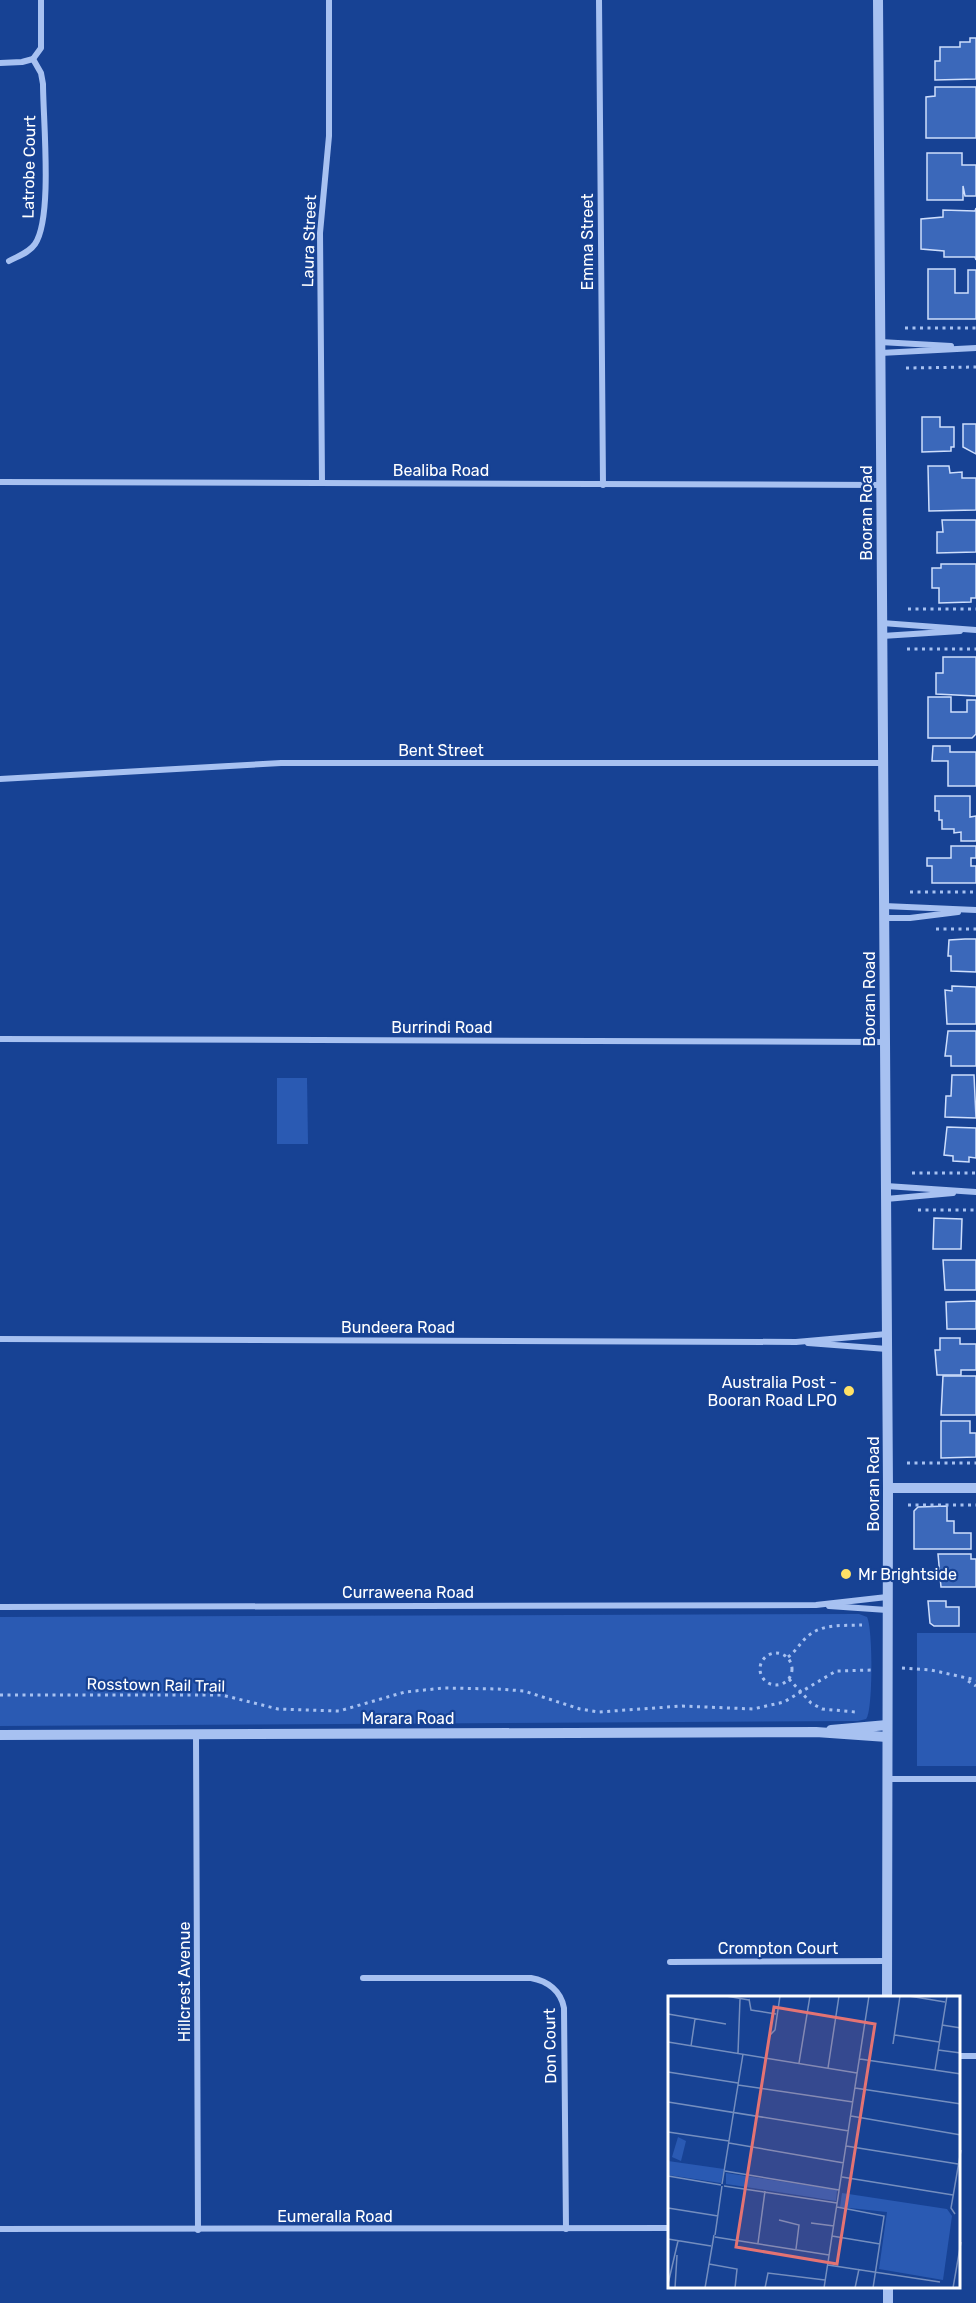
<svg xmlns="http://www.w3.org/2000/svg" width="976" height="2303" font-family="Rubik,sans-serif">
<rect width="100%" height="100%" fill="#174294"/>
<g fill="#2a5ab3">
<path d="M277 1078H307L308 1144H277Z"/>
<path d="M859 1614 867 1617C873 1628 873 1712 866 1719L858 1721 0 1726V1617Z"/>
<rect x="917" y="1633" width="59" height="133"/>
</g>
<g fill="#3b68ba" stroke="#cedefc" stroke-width="1.5">
<path d="M970 38H976V79L935 80V61H940V47H960V42H970Z"/>
<path d="M935 87H976V138H926V97L935 96Z"/>
<path d="M927 153H962V165H976V196H965L963 186V200H927Z"/>
<path d="M976 208V260L975 257H944V251L921 249V219L943 217V210L975 211Z"/>
<path d="M928 269H955V293H968V270H976V319H928Z"/>
<path d="M922 417H940V427H954V447H951V451L922 452Z"/>
<path d="M963 424H976V454L963 447Z"/>
<path d="M928 466H949L950 473 962 472V478H976V510L929 511Z"/>
<path d="M942 520H976V552L937 553V532H943Z"/>
<path d="M941 564H976V598H971V602L939 603V588H932V568H941Z"/>
<path d="M943 657H976V696L936 694V673H943Z"/>
<path d="M928 697H951V712H967V700H976V734L972 738H928Z"/>
<path d="M933 746H950V752H976V786H948V761H932Z"/>
<path d="M935 796H970V817L976 816V841H961V832L954 833V829H942V820H939V811H935Z"/>
<path d="M951 846H976V858H971V866H976V883H932V866H927V858H951Z"/>
<path d="M965 939H976V972L951 971V956H948L949 940Z"/>
<path d="M952 986 976 987V1024H947L945 990 952 991Z"/>
<path d="M948 1031H976V1066H951V1056H945Z"/>
<path d="M952 1075H974L976 1118 945 1117 946 1096H951Z"/>
<path d="M947 1127 976 1128V1158L969 1157V1162L953 1161V1156L944 1155Z"/>
<path d="M934 1218 962 1219 961 1249H933Z"/>
<path d="M943 1260H976V1290H945Z"/>
<path d="M976 1301V1329H947L946 1302Z"/>
<path d="M940 1338H960V1344H976V1370H961V1375H937L935 1350H940Z"/>
<path d="M943 1376H976V1415H941Z"/>
<path d="M941 1421H970V1433H976V1457L941 1458Z"/>
<path d="M947 1506V1521H954V1533H971V1549H914V1511L918 1507Z"/>
<path d="M938 1554H971V1559H976V1587H941Z"/>
<path d="M928 1601H946V1607H959V1626H934L930 1623Z"/>
</g>
<g fill="none" stroke-linecap="round" stroke-linejoin="round">
<g stroke="#a7c1f1" stroke-width="3" stroke-dasharray="3 4.5" stroke-linecap="butt">
<path d="M905 328H976"/>
<path d="M906 368 976 367"/>
<path d="M908 609H976"/>
<path d="M907 649H976"/>
<path d="M910 892H976"/>
<path d="M936 929H976"/>
<path d="M912 1173H976"/>
<path d="M918 1210H976"/>
<path d="M907 1463H976"/>
<path d="M908 1505H976"/>
<circle cx="776" cy="1669" r="16"/>
<path d="M788 1657C796 1651 800 1643 807 1637 822 1623 843 1626 862 1625"/>
<path d="M902 1668 931 1670 976 1680"/>
<path d="M789 1679 811 1703 822 1709 856 1712"/>
<path d="M968 1681 976 1686"/>
<path d="M0 1695H222L278 1709 339 1711 405 1692 444 1688 498 1689 524 1691 580 1709 599 1712 682 1706 753 1709 784 1702 836 1671 874 1670"/>
</g>
<g stroke="#a7c1f1" stroke-width="6">
<path d="M599 0 603 485"/>
<path d="M33 59 41 48V0"/>
<path d="M0 63 22 62 33 59"/>
<path d="M9 261C18 256 29 253 35 244 53 218 43 119 43 84L41 73 33 59"/>
<path d="M880 342 951 346"/>
<path d="M880 353 976 348"/>
<path d="M0 482 881 485"/>
<path d="M322 483 320 233 329 136V0"/>
<path d="M882 623 976 630"/>
<path d="M882 636 960 631"/>
<path d="M0 779 281 763H883"/>
<path d="M884 906 976 910"/>
<path d="M884 918H910L958 912"/>
<path d="M0 1039 884 1042"/>
<path d="M886 1186 976 1192"/>
<path d="M886 1199 953 1193"/>
<path d="M0 1339 796 1342 887 1334"/>
<path d="M808 1343 887 1349"/>
<path d="M829 1606 887 1610"/>
<path d="M0 1607 816 1605 887 1597"/>
<path d="M196 1734 198 2230"/>
<path d="M887 1779H976"/>
<path d="M670 1962 887 1961"/>
<path d="M363 1978H531C548 1981 561 1991 564 2008L566 2229"/>
<path d="M960 2056H976"/>
<path d="M0 2229 670 2228"/>
</g>
<g stroke="#a7c1f1" stroke-width="10">
<path d="M878 0 888 1488 887 1997"/>
<path d="M888 1488H976"/>
<path d="M831 1730 887 1725"/>
<path d="M0 1735 816 1732 887 1737"/>
<path d="M888 2286V2303"/>
</g>
</g>
<g fill="#ffe166" stroke="#174294" stroke-width="2">
<circle cx="849" cy="1391" r="6"/>
<circle cx="846" cy="1574" r="6"/>
</g>
<g text-anchor="middle" dominant-baseline="central" stroke-width="4.5" stroke-linejoin="round" paint-order="stroke">
<g font-size="16" fill="#fff" stroke="#174294">
<text transform="translate(29 167) rotate(-89)">Latrobe Court</text>
<text transform="translate(309 241) rotate(-88)">Laura Street</text>
<text transform="translate(587 242) rotate(-90)">Emma Street</text>
<text x="441" y="470">Bealiba Road</text>
<text transform="translate(866 513) rotate(-90)">Booran Road</text>
<text x="441" y="750">Bent Street</text>
<text transform="translate(869 999) rotate(-90)">Booran Road</text>
<text x="442" y="1027">Burrindi Road</text>
<text x="398" y="1327">Bundeera Road</text>
<text transform="translate(873 1484) rotate(-90)">Booran Road</text>
<text x="408" y="1592">Curraweena Road</text>
<text transform="translate(156 1685) rotate(1)">Rosstown Rail Trail</text>
<text x="408" y="1718">Marara Road</text>
<text x="778" y="1948">Crompton Court</text>
<text transform="translate(184 1982) rotate(-90)">Hillcrest Avenue</text>
<text transform="translate(550 2046) rotate(-91)">Don Court</text>
<text x="335" y="2216">Eumeralla Road</text>
</g>
<g font-size="16" fill="#fff" stroke="#174294" text-anchor="end">
<text x="837" y="1382">Australia Post -<tspan x="837" dy="18">Booran Road LPO</tspan></text>
<text x="858" y="1574" text-anchor="start">Mr Brightside</text>
</g>
</g>
<g transform="translate(668 1996)">
<rect width="292" height="292" fill="#174294"/>
<path d="M10 141 18 145 13 165 4 161ZM0 165 56 173 53 187 0 179ZM58 177 169 194 168 205 58 188ZM174 197 279 213 284 220 275 284 211 273 219 216 172 211Z" fill="#2a5ab3"/>
<path fill="none" stroke="#748ebf" stroke-width="1.5" d="M58 0 81 4M241 0 277 6M81 3 83 14 108 18M0 18 58 28M274 29 293 32M102 39 107 34 112 0M227 39 271 46M0 46 189 77M225 48 232 0M23 50 27 23M270 54 293 57M70 57 72 3M192 63 293 78M131 67 142 0M160 72 171 0M267 74 279 0M0 76 70 87M70 89 185 106M187 92 293 108M0 106 181 135M183 120 293 139M0 136 61 145M61 147 176 167M178 150 290 168M57 175 171 194M0 180 53 189M174 181 285 199M54 188 75 58M56 190 169 207M169 211 216 220 205 292M0 212 50 220M287 218 283 212 293 154M111 224 131 229 128 253M143 227 166 230M47 239 54 190M164 240 212 248M47 241 161 259M0 243 43 250M90 247 97 195M41 268 69 273 67 292M160 269 272 286M0 288 10 245M7 292 9 259M37 292 46 239M97 292 100 277 157 284M156 292 201 0M187 292 191 273M285 292 293 246"/>
<path fill="#e47373" fill-opacity="0.15" stroke="#e47373" stroke-width="3" d="M106 11 207 28 169 268 68 251Z"/>
<rect width="292" height="292" fill="none" stroke="#fff" stroke-width="3"/>
</g>
</svg>
